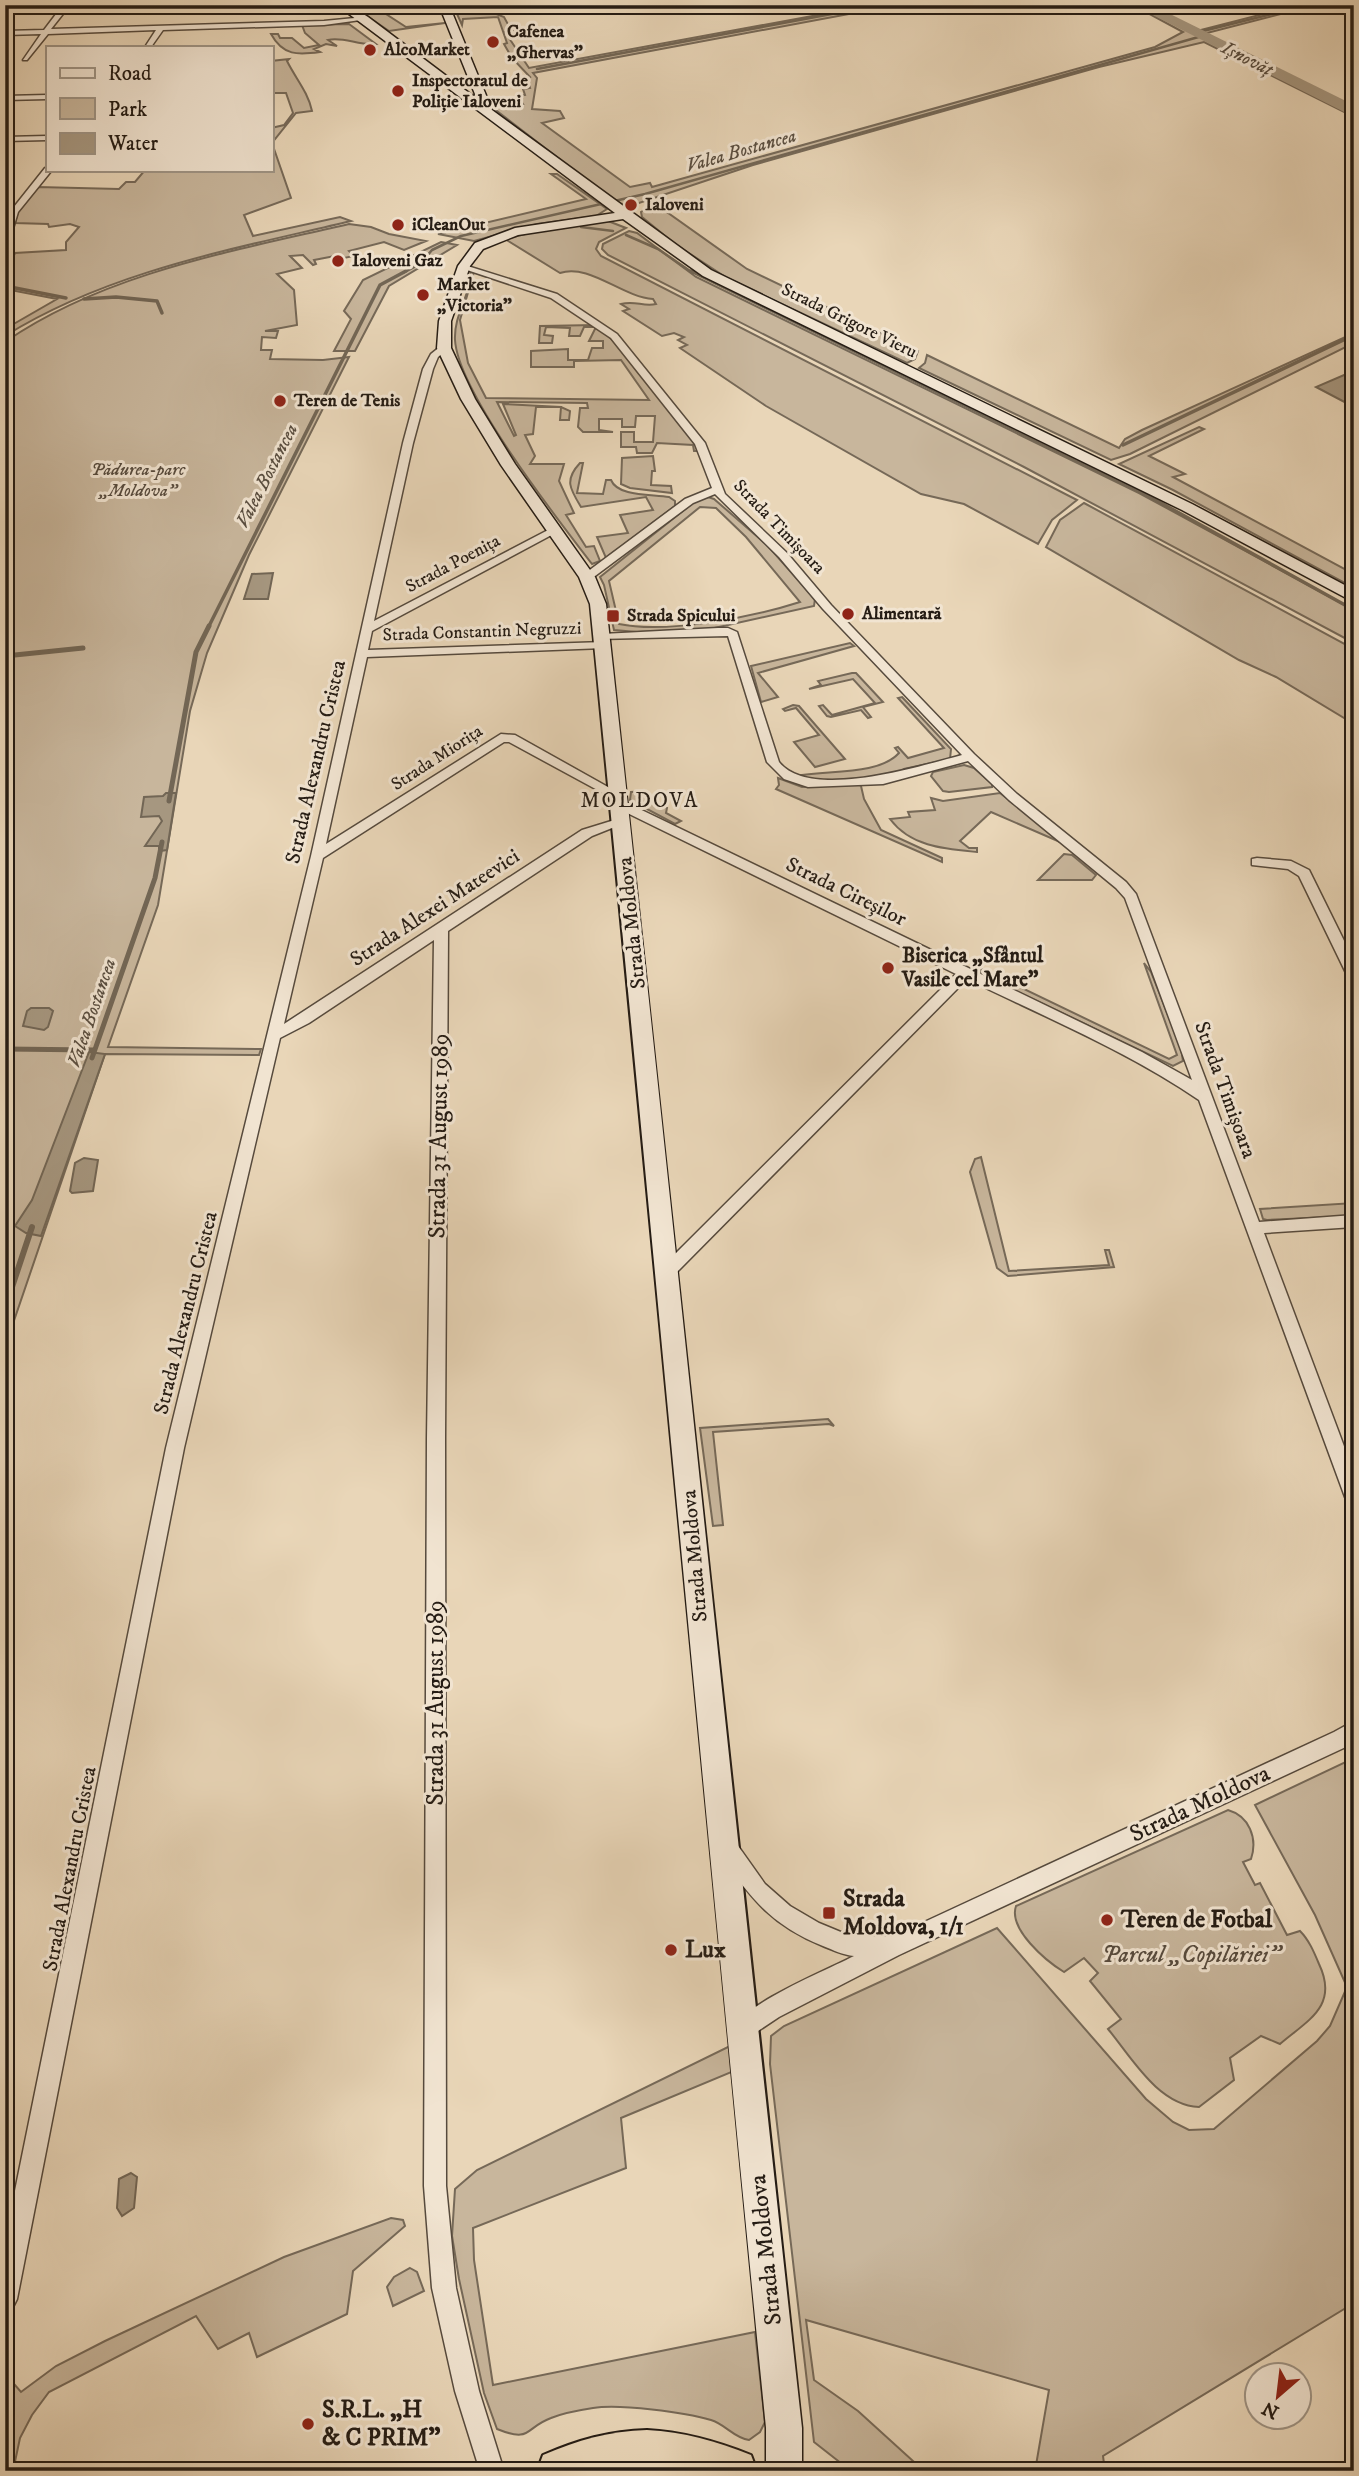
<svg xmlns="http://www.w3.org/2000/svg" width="1359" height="2476" font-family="'IM FELL DW Pica',serif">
<rect width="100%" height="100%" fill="#e9d6b8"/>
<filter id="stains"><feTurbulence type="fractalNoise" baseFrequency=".00286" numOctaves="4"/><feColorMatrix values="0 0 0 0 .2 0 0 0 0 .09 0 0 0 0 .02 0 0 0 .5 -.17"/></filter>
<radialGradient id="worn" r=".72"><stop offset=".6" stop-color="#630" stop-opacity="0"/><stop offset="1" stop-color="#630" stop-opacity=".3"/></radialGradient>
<g fill="#c8b69c" stroke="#766958" stroke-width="2" fill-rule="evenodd">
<path d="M351 5H372L406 27 445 23 389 31Z"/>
<path d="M453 5H487L496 14 504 17 510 28 518 30 505 32 529 68 872 5H897L533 73 537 78 532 109 560 111 564 118 542 123 630 187 650 183 652 187 1155 47 1183 32 1133 5H1146L1197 31 1298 5H1316L1203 34 1354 110V117L1204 42 1099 67 753 165 627 207 619 205 493 108 523 104 518 96 525 95 523 89 530 88 528 82 522 81 530 77 512 58 504 44 507 43 498 17 463 19 462 25Z"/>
<path d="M349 24 376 44C359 46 343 36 328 40L337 46 326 44 314 49 320 52C298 55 283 56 271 34H278L280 38H292L304 48 319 45 305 33 302 25Z"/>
<path d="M289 59 287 61C296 79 308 92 312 111L296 113 272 143 291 198 244 215 253 236 340 217 351 221C234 249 109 271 5 336V329L57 299 5 289V269H8L15 253 66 250V242L79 227 70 224 49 227 48 224 15 223 18 212 38 187 119 189 126 182H135L145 170H271V128L284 125 293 113 286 93H271V61Z"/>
<path d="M551 174H557L607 209 596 216 537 224 474 241 438 234 586 199Z"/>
<path d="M659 202 664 210 747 269 918 351 915 359 907 363 727 278 675 244 642 217 641 212Z"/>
<path d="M608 221 626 228 599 242 596 249 601 256 1077 500 1052 520 1038 544 964 504 921 494 766 406 680 348 687 345 678 340 684 337 674 333 662 336 623 311 629 309 621 304C635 300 643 307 656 304L653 299C622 297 589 263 560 273L505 239 550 228Z"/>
<path d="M349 224 371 227 389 234 426 241 404 250 384 242 349 251 354 256 344 258 340 255 314 260 316 264 313 265 303 255 290 256 302 268 277 274 294 290 297 325 265 331H278L276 338 262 337 261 350H272L270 359 323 360 349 357 249 555 207 653 190 711 158 905 108 1047 261 1049 259 1055 105 1054 5 1347V342C105 273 233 251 349 224Z"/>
<path d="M629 231 637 233 696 277 1139 493 1354 610V643L1024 467 608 255 602 249 603 244Z"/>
<path d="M441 242 457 245 389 286 355 351H334L351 319 344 311 363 280Z"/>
<path d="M471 272H474L460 320 468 363 486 398 649 400 621 360 574 361V367H531V351L568 349V360H588L592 348H603V341H589L596 327H584L580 336H569L570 328 546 327 544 335 553 336 552 343H539L540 326 596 325 619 346 697 444 699 451H694L693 445 657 443 652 453H637L636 447H621V432H634V442H653L655 416H636L635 427H622V419H599V430L613 432H583L578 427 580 408H588L587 403 497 402 514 436 516 435 503 404 561 407 570 411 569 420H560L561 407H536L533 434 525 435 535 456 530 464H564L559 481 574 513 566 515 586 547 594 546 600 561 592 564C558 520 458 392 455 340 454 321 463 306 468 289L466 285Z"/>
<path d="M1354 333V343L1130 454 1111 460 919 368 925 363 927 355 1119 448 1125 439 1142 430Z"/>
<path d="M1199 427 1204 429 1149 456 1185 474 1173 477 1354 574V588L1173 490 1119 464Z"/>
<path d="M653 456 655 471H652L651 485 671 486 672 493 630 488 621 484 622 458Z"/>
<path d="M580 463H583L577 493 603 494 606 480H611C618 497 652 494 669 497L675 501V506L606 558 597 537 628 533 620 515 653 510 646 497 581 507C570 489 564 480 580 463Z"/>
<path d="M708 497 714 499 767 545 815 599 814 606 710 629 637 632 614 630 604 585 600 577 699 498ZM700 507 716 508 746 537 800 602C753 617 667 634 619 624L609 581Z"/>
<path d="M1084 503 1354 649V724L1276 677 1239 660 1046 547 1060 520Z"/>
<path d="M850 643 854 646 758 673 778 697 761 702 751 666Z"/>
<path d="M852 673H856L883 702 863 707 871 717 868 718 861 710 831 717 827 716 819 706 823 705 832 715 875 703 853 679 809 689 821 685 818 681Z"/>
<path d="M902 697 951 749 950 759 904 769 897 774 881 778 806 781 792 777C822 769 877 777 899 753L895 748 898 747 908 758 944 748 898 698Z"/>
<path d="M793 705 799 706 845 759 815 767 794 742 819 735 796 708 785 711 783 709Z"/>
<path d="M964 765 974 768 992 784V787L949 792 943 791 931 776 933 772Z"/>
<path d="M778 778 802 787 856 783 861 786 864 799 881 830 942 858V862L776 789 779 785Z"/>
<path d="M647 791 649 801 667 808 666 813 681 821 675 824 630 800 631 792Z"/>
<path d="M1000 793 1067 845 991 812 960 841 969 848H977V852C945 849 911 847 890 819L910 817 908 812 935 810 931 798 943 801Z"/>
<path d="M1064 854 1072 855 1096 875 1092 880H1038Z"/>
<path d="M1144 963 1151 972 1181 1048 1183 1061 1173 1066 978 973 982 969 987 971 1169 1059 1177 1055Z"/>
<path d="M981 1157 1009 1271 1109 1265 1105 1250H1109L1114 1267 1008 1276 997 1268 970 1172 975 1159Z"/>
<path d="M1354 1203V1216L1267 1220 1263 1219 1260 1209Z"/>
<path d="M828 1419 834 1426 829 1424 713 1432 723 1525 713 1526 700 1428Z"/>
<path d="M1354 1758V2303L1103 2456 1105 2471H1035L1049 2390 806 2320 814 2380 858 2411 924 2471H851L814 2442 770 2064 771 2036 784 2026 997 1928 1146 2099 1173 2122 1189 2130 1214 2129 1317 2041 1330 2026 1347 1987 1315 1915 1255 1805Z"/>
<path d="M1228 1810C1249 1816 1258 1838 1251 1859L1243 1862 1255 1885 1260 1883 1287 1935 1300 1931C1309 1940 1314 1952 1319 1964 1339 2006 1308 2020 1280 2044L1261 2036 1230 2058 1234 2080 1199 2107C1158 2105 1132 2058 1108 2029L1121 2019 1090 1981 1098 1973 1084 1958 1064 1972C1046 1961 1008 1929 1016 1906Z"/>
<path d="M730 2046 734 2071 621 2118 626 2168 473 2228 474 2260 493 2385 755 2332 765 2422 760 2432 749 2440C734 2438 725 2424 711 2420 684 2412 620 2404 593 2408 580 2410 563 2413 551 2418 524 2428 532 2443 497 2429L484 2393 459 2279 452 2236 455 2189 477 2170Z"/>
<path d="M391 2218 403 2220 405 2226 353 2271 347 2314 257 2357 249 2333 218 2349 196 2316 49 2392 32 2415 20 2438 13 2471H5V2406L14 2384 21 2392 56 2366 105 2341 284 2257Z"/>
<path d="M410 2268 417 2272 424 2291 393 2306 387 2287 394 2277Z"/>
</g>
<g fill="#a69780" stroke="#726655" stroke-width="2">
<path d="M1344 375H1354V407L1316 387Z"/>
<path d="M273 573 268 599H244L252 574Z"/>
<path d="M166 793H176L167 850 159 851V846H145L162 821 159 816 141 817 144 797 163 796Z"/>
<path d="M31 1008H49L53 1011 48 1027 44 1030 23 1026 27 1011Z"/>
<path d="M89 1052 105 1054 41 1236 26 1233 15 1226 32 1200Z"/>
<path d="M84 1158 98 1160 93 1191 72 1193 70 1191 75 1163Z"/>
<path d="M131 2173 137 2177 134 2208 122 2216 117 2208 119 2179Z"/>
</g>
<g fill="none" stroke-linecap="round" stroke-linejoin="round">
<g stroke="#726655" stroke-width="2.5">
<path d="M483 5 487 13"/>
<path d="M1195 33 1308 5"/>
<path d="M537 69 880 5"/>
<path d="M581 227 613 231"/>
<path d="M626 235 658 249 693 273"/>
<path d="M403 273 420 264 432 250 461 236 645 194 1202 36"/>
</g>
<g stroke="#726655" stroke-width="3.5">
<path d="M691 271 1143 493 1354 610"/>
<path d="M5 286 66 298"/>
<path d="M84 299 116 297 157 301 162 313"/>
<path d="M1123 445 1354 335"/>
<path d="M208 628 380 285 406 271"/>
</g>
<g stroke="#726655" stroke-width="5">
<path d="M5 656 83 648"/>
<path d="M169 801 196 652 209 626"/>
<path d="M5 1049 94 1050"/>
<path d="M92 1058 155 878 162 842"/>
</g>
<path stroke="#726655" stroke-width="6" d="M5 1308 32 1227"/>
<path fill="#a69780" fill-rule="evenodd" d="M1133 5H1152L1354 105V117Z"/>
<defs>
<g id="street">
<path d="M63 5H70L51 29 324 21 365 17 368 19 324 25 163 30 151 47H145L156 30 48 34 27 60H23L41 34 5 35V31L44 30Z"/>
<path d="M47 95V99L5 100V96Z"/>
<path d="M47 136V140L5 141V137Z"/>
<path d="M45 168 52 170 18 212 11 235H5L10 212Z"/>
<path d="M461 264 557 294 617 334 705 443 725 494 787 553 831 605 974 754 1017 794 1126 882 1136 894 1259 1222 1354 1215V1227L1264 1233 1354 1473V1504L1348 1502 1345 1497 1199 1100C1127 1051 1045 1017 967 979L674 1275H662L660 1271 662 1267 956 974 615 807V801H623L1142 1052 1192 1080 1125 898 1116 888 1009 800 968 761 883 784 808 787 784 779 767 762 728 636 598 639 596 637 602 634 718 628H728L737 632 779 762C810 801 920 766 962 755L823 609 779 557 715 494 693 503 591 579H583V575L685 499 712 488 695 444 611 338 551 298 461 268Z"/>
<path d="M441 346 449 348 438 357 433 369 413 443 374 621 550 529 559 531 372 631 368 650 604 642 610 645 604 648 367 657 326 844 501 734 515 735 624 796 618 800 614 799 509 742H504L323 858 284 1024 582 830 621 818 627 822 592 836 448 931 445 1438 446 2186 456 2288 479 2391 504 2471H480L455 2391 432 2288 424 2186 427 1438 434 940 309 1023 280 1038 184 1448 17 2299 13 2307 5 2311V2240L166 1448 311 856 403 443 423 369 431 354Z"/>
<path d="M1257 858 1291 861 1309 870 1354 961V980L1347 975 1299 876 1288 869 1252 865V859Z"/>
<path d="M1354 1721V1741L1348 1746 899 1955 779 2017 743 2041 735 2038 732 2030C743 2004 827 1970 854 1956 843 1955 833 1950 823 1946 773 1926 752 1900 722 1857L719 1850 722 1843 729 1840 736 1843 765 1884 790 1906 819 1923 848 1935 892 1937 1334 1732Z"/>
</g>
<path id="secondary" d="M337 5H349L368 17 477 99 439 5H449L492 110 711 270 1192 504 1354 590V601L1348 599 1182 510 703 276 623 219 518 235 483 249 470 266 451 321V348L475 399 515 464 595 577 606 604C673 1212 734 1820 802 2428V2471H766V2428C705 1820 651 1212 590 604L579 577 501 465 461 399 437 348 439 321 458 266 475 243 515 228 615 213Z"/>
<path id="highway" d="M647 2430C684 2432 716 2441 751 2455L757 2471H537L543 2455C578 2440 609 2431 647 2430Z"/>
</defs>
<use href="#street" stroke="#564a3d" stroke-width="3"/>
<use href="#secondary" stroke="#251c14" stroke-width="3"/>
<use href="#highway" stroke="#251c14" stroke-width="4"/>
<use href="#street" fill="#f1e4d1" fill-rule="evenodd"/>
<use href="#secondary" fill="#f1e4d1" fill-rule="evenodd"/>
<use href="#highway" fill="#e9d6b8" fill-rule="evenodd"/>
</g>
<g fill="#8f2418" stroke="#f1e4d1" stroke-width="2.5">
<circle cx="493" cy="42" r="7"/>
<circle cx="370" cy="50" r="7"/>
<circle cx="398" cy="91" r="7"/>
<circle cx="631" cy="205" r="7"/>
<circle cx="398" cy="225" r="7"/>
<circle cx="338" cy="261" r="7"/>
<circle cx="423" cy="295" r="7"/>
<circle cx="280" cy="401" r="7"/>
<circle cx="848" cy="614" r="7"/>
<rect x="606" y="609" width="14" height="14" rx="3.5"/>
<circle cx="888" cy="968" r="7"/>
<rect x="822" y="1906" width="14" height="14" rx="3.5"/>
<circle cx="1107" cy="1920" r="7"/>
<circle cx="671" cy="1950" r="7"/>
<circle cx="308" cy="2424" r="7"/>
</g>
<g text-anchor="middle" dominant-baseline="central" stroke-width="6" stroke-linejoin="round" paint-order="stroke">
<g font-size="18" font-weight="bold" fill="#251c14" stroke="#f1e4d1" text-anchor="start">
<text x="507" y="32">Cafenea<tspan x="507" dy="21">„Ghervas”</tspan></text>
<text x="384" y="50">AlcoMarket</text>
<text x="412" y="81">Inspectoratul de<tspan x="412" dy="21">Poliție Ialoveni</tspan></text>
<text x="645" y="205">Ialoveni</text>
<text x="412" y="225">iCleanOut</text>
<text x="352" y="261">Ialoveni Gaz</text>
<text x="437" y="285">Market<tspan x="437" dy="21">„Victoria”</tspan></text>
<text x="294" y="401">Teren de Tenis</text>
<text x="862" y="614">Alimentară</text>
<text x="627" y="616">Strada Spicului</text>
</g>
<g font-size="18" fill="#251c14" stroke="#f1e4d1">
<text transform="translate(849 321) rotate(26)">Strada Grigore Vieru</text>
<text transform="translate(779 527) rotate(46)">Strada Timișoara</text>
<text transform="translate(453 564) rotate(-28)">Strada Poenița</text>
<text transform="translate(482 632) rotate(-2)">Strada Constantin Negruzzi</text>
<text transform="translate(437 758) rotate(-33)">Strada Miorița</text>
</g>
<g font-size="18" font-style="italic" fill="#564a3d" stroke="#f1e4d1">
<text x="138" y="470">Pădurea-parc<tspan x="138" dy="21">„Moldova”</tspan></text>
</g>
<g font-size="19" font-style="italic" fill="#594d3f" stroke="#f1e4d1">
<text transform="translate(1247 59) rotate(27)">Ișnovăț</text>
<text transform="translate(741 151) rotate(-16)">Valea Bostancea</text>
<text transform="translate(267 476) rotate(-63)">Valea Bostancea</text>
<text transform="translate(92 1013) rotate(-71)">Valea Bostancea</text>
</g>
<g font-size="21" fill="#251c14" stroke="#f1e4d1">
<text transform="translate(316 762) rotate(-77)">Strada Alexandru Cristea</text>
<text transform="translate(846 892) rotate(26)">Strada Cireșilor</text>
<text transform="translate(435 908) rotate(-33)">Strada Alexei Mateevici</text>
<text transform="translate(632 923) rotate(-96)">Strada Moldova</text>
<text transform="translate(1225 1090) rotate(70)">Strada Timișoara</text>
<text transform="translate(186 1313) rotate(-76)">Strada Alexandru Cristea</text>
<text transform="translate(695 1556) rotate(-95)">Strada Moldova</text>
<text transform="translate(70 1869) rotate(-79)">Strada Alexandru Cristea</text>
</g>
<g font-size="21" letter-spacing="2" fill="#251c14" stroke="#f1e4d1">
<text x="640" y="801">MOLDOVA</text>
</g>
<g font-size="21" font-weight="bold" fill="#251c14" stroke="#f1e4d1" text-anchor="start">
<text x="902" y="956">Biserica „Sfântul<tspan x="902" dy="24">Vasile cel Mare”</tspan></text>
</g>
<g font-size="24" fill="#251c14" stroke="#f1e4d1">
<text transform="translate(439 1136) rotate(-89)">Strada 31 August 1989</text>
<text transform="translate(436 1703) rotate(-90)">Strada 31 August 1989</text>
<text transform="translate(1200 1804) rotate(-25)">Strada Moldova</text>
<text transform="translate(766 2250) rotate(-96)">Strada Moldova</text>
</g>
<g font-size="24" font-weight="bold" fill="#251c14" stroke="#f1e4d1" text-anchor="start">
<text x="843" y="1899">Strada<tspan x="843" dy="28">Moldova, 1/1</tspan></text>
<text x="1121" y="1920">Teren de Fotbal</text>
<text x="685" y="1950">Lux</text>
<text x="322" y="2410">S.R.L. „H<tspan x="322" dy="28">&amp; C PRIM”</tspan></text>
</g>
<g font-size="24" font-style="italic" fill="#564a3d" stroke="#f1e4d1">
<text x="1191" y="1955">Parcul „Copilăriei”</text>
</g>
</g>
<rect width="1359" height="2476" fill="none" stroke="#e9d6b8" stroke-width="28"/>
<rect x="7" y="7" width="1345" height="2462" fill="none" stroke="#251c14" stroke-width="3.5"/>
<rect x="14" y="14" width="1331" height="2448" fill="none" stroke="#251c14" stroke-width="2"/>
<rect x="46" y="46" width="228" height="126" fill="#f1e4d1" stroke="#9f9485" stroke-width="2"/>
<rect x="60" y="68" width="35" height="10" fill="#f1e4d1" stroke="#9f9485" stroke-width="2"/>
<text x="108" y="80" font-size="21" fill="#251c14">Road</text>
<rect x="60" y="98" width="35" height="21" fill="#c8b69c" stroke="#9f9485" stroke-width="2"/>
<text x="108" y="116" font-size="21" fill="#251c14">Park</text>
<rect x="60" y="133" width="35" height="21" fill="#a69780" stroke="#9f9485" stroke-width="2"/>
<text x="108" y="150" font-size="21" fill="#251c14">Water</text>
<g transform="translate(1278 2396) rotate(208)"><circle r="33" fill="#f1e4d1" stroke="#9f9485" stroke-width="2"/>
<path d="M0-5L12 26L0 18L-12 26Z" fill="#8f2418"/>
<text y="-10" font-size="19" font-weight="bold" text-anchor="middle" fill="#251c14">N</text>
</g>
<rect width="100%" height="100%" filter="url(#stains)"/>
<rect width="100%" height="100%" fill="url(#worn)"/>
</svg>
